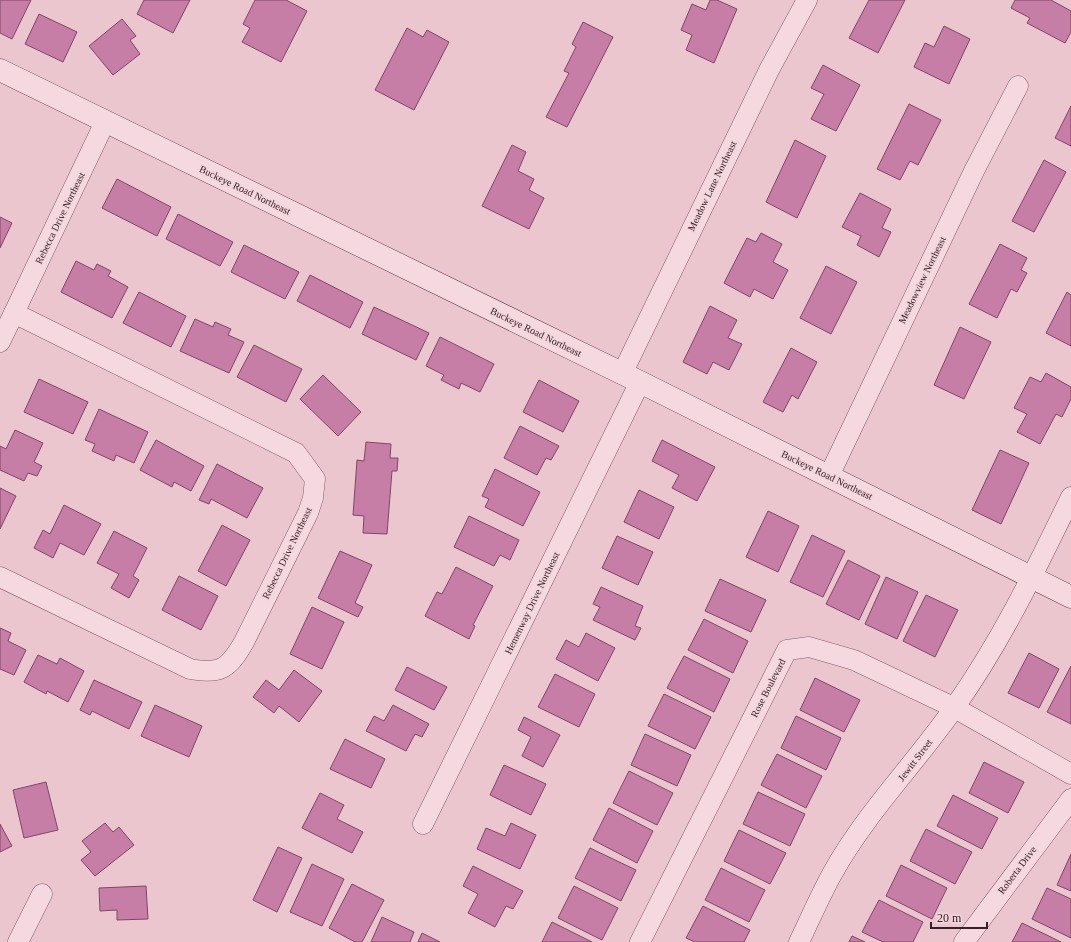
<svg xmlns="http://www.w3.org/2000/svg" width="1071" height="942" font-family="'Times New Roman',serif">
<rect width="100%" height="100%" fill="#ebc6cf"/>
<g fill="#c77ea6" stroke="#824467">
<path d="M0 0H31L12 39 0 33Z"/>
<path d="M144 0H190L173 33 137 14Z"/>
<path d="M255 0H286L307 11 281 62 242 42 250 28 243 24Z"/>
<path d="M710 0H717L737 9 714 63 686 50 692 35 681 30 692 4 706 10Z"/>
<path d="M869 0H905L878 53 849 38Z"/>
<path d="M1015 0H1051L1071 11V32L1065 43 1027 23 1030 18 1011 8Z"/>
<path d="M39 14 77 32 63 62 25 44Z"/>
<path d="M122 19 136 36 130 40 140 54 113 75 89 46Z"/>
<path d="M583 22 613 37 567 127 546 117 569 73 564 71 576 47 572 44Z"/>
<path d="M944 26 970 39 949 84 914 67 925 43 934 47Z"/>
<path d="M407 28 423 37 427 30 449 42 414 110 375 90Z"/>
<path d="M823 65 860 85 836 131 811 119 824 94 811 88Z"/>
<path d="M909 104 941 120 918 165 910 161 900 180 877 169Z"/>
<path d="M1071 106V146L1055 138Z"/>
<path d="M795 140 826 156 797 218 766 202Z"/>
<path d="M512 145 526 152 518 171 534 179 529 190 544 198 529 229 482 206Z"/>
<path d="M1044 160 1066 172 1034 232 1012 221Z"/>
<path d="M117 179 171 207 157 236 102 208Z"/>
<path d="M860 193 891 209 882 228 891 232 879 257 857 245 861 236 842 227Z"/>
<path d="M178 214 233 242 220 266 166 239Z"/>
<path d="M0 217 12 223 0 248Z"/>
<path d="M761 233 782 244 773 262 788 270 773 299 754 289 750 297 724 283 747 238 756 242Z"/>
<path d="M1000 244 1027 258 1021 270 1027 273 1017 292 1011 289 997 318 969 304Z"/>
<path d="M244 245 299 272 285 299 231 272Z"/>
<path d="M76 261 94 270 97 264 111 271 108 276 128 287 112 318 61 292Z"/>
<path d="M826 266 857 282 831 334 800 318Z"/>
<path d="M310 275 363 302 350 328 297 301Z"/>
<path d="M139 292 186 316 171 347 123 323Z"/>
<path d="M1067 292 1071 295V346L1046 333Z"/>
<path d="M710 306 737 320 728 338 742 344 729 370 713 362 707 374 683 362Z"/>
<path d="M374 307 429 333 416 360 362 334Z"/>
<path d="M195 319 213 327 215 322 231 329 228 335 244 342 229 373 180 351Z"/>
<path d="M960 327 991 342 964 399 934 385Z"/>
<path d="M440 337 494 364 480 392 461 383 459 389 441 380 444 375 426 366Z"/>
<path d="M254 345 302 369 286 402 237 377Z"/>
<path d="M791 348 817 362 798 399 792 395 783 412 763 402Z"/>
<path d="M1046 373 1071 387V399L1062 417 1056 414 1040 444 1017 432 1027 414 1014 408 1030 377 1041 382Z"/>
<path d="M323 375 361 412 338 436 300 399Z"/>
<path d="M39 379 88 402 73 434 24 412Z"/>
<path d="M539 380 579 401 563 432 523 412Z"/>
<path d="M99 409 148 432 134 463 116 455 114 461 92 451 95 444 85 440Z"/>
<path d="M520 426 559 446 551 460 546 458 537 475 504 458Z"/>
<path d="M15 430 43 443 34 462 42 466 37 476 28 473 24 481 0 470V446L6 449Z"/>
<path d="M156 440 204 466 191 491 174 482 172 487 140 470Z"/>
<path d="M662 440 715 467 697 501 672 488 679 475 652 461Z"/>
<path d="M366 442 391 444 390 458H398L397 471H392L387 534 363 533 364 516 353 515 357 460 364 461Z"/>
<path d="M1000 450 1029 463 1001 524 972 510Z"/>
<path d="M217 464 263 488 247 518 211 499 209 504 199 500Z"/>
<path d="M495 469 540 492 523 526 485 507 489 499 482 496Z"/>
<path d="M0 488 16 496 0 529Z"/>
<path d="M639 490 674 507 659 539 624 522Z"/>
<path d="M64 505 101 524 84 555 60 543 53 558 34 548 43 530 50 534Z"/>
<path d="M768 511 799 526 778 572 746 557Z"/>
<path d="M469 516 519 540 510 560 500 555 494 566 454 547Z"/>
<path d="M222 525 250 540 226 586 198 571Z"/>
<path d="M114 531 147 548 133 576 139 580 129 598 111 588 119 574 97 563Z"/>
<path d="M812 535 845 551 823 597 790 582Z"/>
<path d="M617 536 653 552 638 585 602 568Z"/>
<path d="M340 551 372 565 355 603 363 607 358 617 318 598Z"/>
<path d="M848 560 880 576 859 620 826 604Z"/>
<path d="M456 567 493 586 473 625 475 626 469 639 425 616 437 592 442 594Z"/>
<path d="M179 576 218 596 201 630 162 610Z"/>
<path d="M886 577 918 592 897 639 865 624Z"/>
<path d="M720 579 766 600 751 632 705 611Z"/>
<path d="M601 587 643 606 635 626 641 628 635 640 593 620 600 607 593 604Z"/>
<path d="M926 595 958 610 935 657 903 641Z"/>
<path d="M312 607 344 622 322 669 290 654Z"/>
<path d="M704 619 748 641 733 673 688 650Z"/>
<path d="M0 628 11 633 8 641 26 650 14 675 0 669Z"/>
<path d="M586 633 615 648 598 681 556 659 566 640 579 647Z"/>
<path d="M1029 653 1059 669 1039 708 1008 693Z"/>
<path d="M38 655 57 664 60 658 84 671 68 702 47 691 46 694 24 682Z"/>
<path d="M684 656 730 679 714 712 667 688Z"/>
<path d="M1071 666V724L1047 712Z"/>
<path d="M407 667 447 687 434 710 395 690Z"/>
<path d="M294 670 322 691 299 722 279 706 274 713 253 697 266 680 279 690Z"/>
<path d="M555 674 595 694 579 727 538 707Z"/>
<path d="M815 678 860 700 844 732 800 710Z"/>
<path d="M94 680 142 702 129 729 92 711 90 715 80 710Z"/>
<path d="M664 694 711 717 695 749 648 726Z"/>
<path d="M155 705 202 726 189 757 141 736Z"/>
<path d="M393 705 429 724 422 737 415 734 406 751 366 731 374 716 384 721Z"/>
<path d="M796 716 841 738 826 770 781 748Z"/>
<path d="M524 717 560 735 543 767 522 756 531 737 518 730Z"/>
<path d="M645 734 691 755 677 786 631 765Z"/>
<path d="M345 739 385 759 371 788 330 769Z"/>
<path d="M777 754 822 776 806 808 761 785Z"/>
<path d="M984 762 1024 782 1008 813 969 793Z"/>
<path d="M504 765 546 784 531 815 490 795Z"/>
<path d="M629 771 673 793 657 825 613 803Z"/>
<path d="M46 782 58 830 24 838 13 790Z"/>
<path d="M758 792 805 814 790 846 743 824Z"/>
<path d="M320 793 344 805 337 819 363 832 352 853 302 828Z"/>
<path d="M953 795 998 818 982 849 937 826Z"/>
<path d="M609 808 653 831 637 863 593 840Z"/>
<path d="M105 823 113 832 119 827 134 845 95 876 81 860 91 852 82 841Z"/>
<path d="M511 823 536 835 520 869 477 849 486 828 505 836Z"/>
<path d="M0 824 12 846 0 852Z"/>
<path d="M926 829 972 852 955 884 910 861Z"/>
<path d="M739 830 786 853 770 884 724 861Z"/>
<path d="M278 847 302 858 277 912 253 900Z"/>
<path d="M590 848 636 870 621 901 575 878Z"/>
<path d="M1071 854V891L1057 885Z"/>
<path d="M312 864 344 879 322 926 290 912Z"/>
<path d="M901 865 947 888 932 919 886 896Z"/>
<path d="M473 866 523 891 513 909 506 906 495 927 468 913 478 894 463 886Z"/>
<path d="M721 868 765 890 749 922 705 900Z"/>
<path d="M352 884 384 900 362 942H355L329 928Z"/>
<path d="M146 886 148 919 117 920V910L100 911 99 888Z"/>
<path d="M574 886 618 908 602 940 558 918Z"/>
<path d="M1047 888 1071 899V938L1032 919Z"/>
<path d="M879 900 923 922 913 942H883L862 932Z"/>
<path d="M703 906 750 930 744 942H695L686 938Z"/>
<path d="M382 917 414 932 410 942H371Z"/>
<path d="M552 922 592 942H542Z"/>
<path d="M1022 923 1061 942H1012Z"/>
<path d="M422 933 440 942H418Z"/>
<path d="M852 936 865 942H849Z"/>
</g>
<g fill="none" stroke-linecap="round" stroke-linejoin="round">
<defs>
<g id="street">
<path d="M14 313 105 122"/>
<path d="M0 342 14 313 296 453 315 479 313 498 308 513 244 642C229 668 221 675 190 669L0 577"/>
<path d="M622 374 769 70 807 0"/>
<path d="M829 476 974 171 1018 86"/>
<path d="M423 824 640 382"/>
<path d="M18 942 42 894"/>
<path d="M640 942 787 650 809 647 854 660 955 708 1071 774"/>
<path d="M799 942C810 919 820 896 832 874 865 814 915 764 954 708 1001 642 1036 569 1071 497"/>
<path d="M964 942 1071 799"/>
</g>
<path id="secondary" d="M0 70 640 382 1071 597"/>
</defs>
<use href="#street" stroke="#855d6e" stroke-width="21"/>
<use href="#secondary" stroke="#674052" stroke-width="23"/>
<use href="#street" stroke="#f6d8e0" stroke-width="20"/>
<use href="#secondary" stroke="#f6d8e0" stroke-width="22"/>
</g>
<g text-anchor="middle" dominant-baseline="central" stroke-width="3" stroke-linejoin="round" paint-order="stroke">
<g font-size="10" fill="#36202a" stroke="#f3d5dc">
<text transform="translate(712 186) rotate(-64)">Meadow Lane Northeast</text>
<text transform="translate(245 190) rotate(26)">Buckeye Road Northeast</text>
<text transform="translate(60 218) rotate(-64)">Rebecca Drive Northeast</text>
<text transform="translate(922 280) rotate(-64)">Meadowview Northeast</text>
<text transform="translate(536 332) rotate(26)">Buckeye Road Northeast</text>
<text transform="translate(827 475) rotate(26)">Buckeye Road Northeast</text>
<text transform="translate(287 553) rotate(-64)">Rebecca Drive Northeast</text>
<text transform="translate(532 603) rotate(-64)">Hemenway Drive Northeast</text>
<text transform="translate(768 688) rotate(-63)">Rose Boulevard</text>
<text transform="translate(915 760) rotate(-53)">Jewitt Street</text>
<text transform="translate(1017 870) rotate(-53)">Roberta Drive</text>
</g>
</g>
<path d="M931 922v6h56v-6" fill="none" stroke="#36202a" stroke-width="2"/>
<text x="937" y="922" font-size="12" fill="#36202a" stroke="#f3d5dc" stroke-width="3" paint-order="stroke">20 m</text>
</svg>
